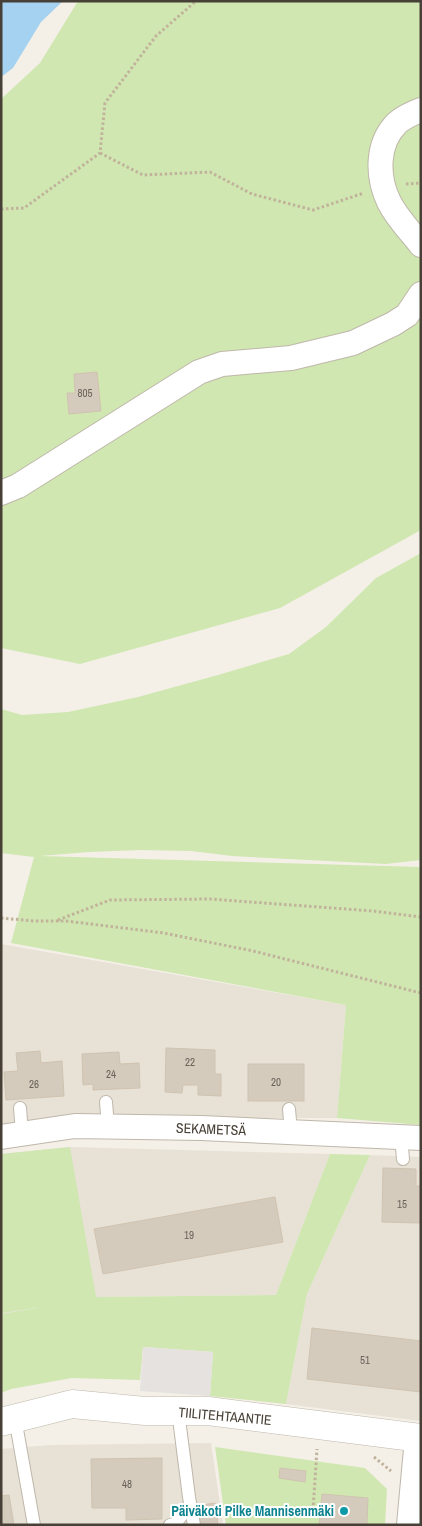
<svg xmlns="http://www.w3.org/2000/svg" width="422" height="1526" font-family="'Archivo Narrow',sans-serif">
<rect width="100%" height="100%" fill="#f4f0e8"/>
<g fill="#e7e1d6">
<path d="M1 944 346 1005 337 1118H76L1 1126Z"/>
<path d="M70 1147 330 1154 276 1295 96 1297 1 1314V1154Z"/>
<path d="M370 1155 421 1157V1421L286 1404 307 1294Z"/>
<path d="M211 1443 223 1525H1V1449L50 1445Z"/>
</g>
<g fill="#d0e7b1">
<path d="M78 1H421V530L280 608 80 664 1 648V99L40 63Z"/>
<path d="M421 553V860L386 864 232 856 191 851 141 850 89 852 40 856 421 867V1125L337 1118 346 1005 11 943 34 857 1 853V709L22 715 68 712 138 697 218 675 289 654 326 627 376 578Z"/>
<path d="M70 1147 96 1297 276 1295 330 1154 370 1155 307 1294 286 1404 210 1396 213 1352 143 1347 140 1380 72 1378 11 1389 1 1393V1314L42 1307 1 1313V1154Z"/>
<path d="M215 1447 365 1468 387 1489 385 1525H367L368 1498 322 1495 319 1525H226Z"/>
</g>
<path fill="#e5e2df" d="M143 1347 213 1352 210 1396 140 1391Z"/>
<path fill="#a5d2f0" d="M1 1H63L41 22 13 68 1 77Z"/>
<g fill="#d5cbbd" stroke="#d0c3b0">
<path d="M97 372 101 411 69 414 67 393H75L74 374Z"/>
<path d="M166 1048 215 1050V1074H221V1096L198 1095V1085H183L182 1093 165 1092Z"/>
<path d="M40 1051 41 1063 62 1061 64 1096 6 1100 4 1072 18 1071 16 1053Z"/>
<path d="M119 1052 120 1064 139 1063 140 1088 93 1090V1084L83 1085 82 1054Z"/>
<rect x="248" y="1064" width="56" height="37"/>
<path d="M383 1168 416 1169V1186H421V1223L382 1222Z"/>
<path d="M275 1197 283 1242 103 1274 94 1229Z"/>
<path d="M312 1328 421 1341V1392L307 1379Z"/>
<path d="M162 1458V1519L126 1520V1508H92L91 1459Z"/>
<path d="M280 1468 306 1471 305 1482 279 1478Z"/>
<path d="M322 1494 368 1498 367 1525H319Z"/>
<path d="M9 1495 14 1525H1V1496Z"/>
<path d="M215 1503 218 1525H199L196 1506Z"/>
</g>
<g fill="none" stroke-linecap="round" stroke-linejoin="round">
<defs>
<g id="service">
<path d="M106 1102 108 1127"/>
<path d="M20 1108 22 1134"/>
<path d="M289 1109 291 1132"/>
<path d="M401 1137 403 1159"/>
<path d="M178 1411 189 1497 194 1525"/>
<path d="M15 1418 34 1525"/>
<path d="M170 1525 175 1524 190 1505"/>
</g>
<g id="minor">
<path d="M421 110C413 113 404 117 397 123 376 144 377 177 389 202 397 218 410 231 421 245"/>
<path d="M1 493 18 486 199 372 222 364 291 358 353 343 393 324 407 315 421 294"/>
<path d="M1 1137 75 1126 201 1128 421 1138"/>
<path d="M409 1525 417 1438"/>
</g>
<path id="tertiary" d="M1 1422 72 1404 145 1411H208L421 1438"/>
</defs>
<use href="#service" stroke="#bfb7aa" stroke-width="14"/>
<use href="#minor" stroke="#bfb7aa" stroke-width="26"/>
<use href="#tertiary" stroke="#bfb7aa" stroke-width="29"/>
<g stroke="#c1b39b" stroke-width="3" stroke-dasharray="2.5 2.5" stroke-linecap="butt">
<path d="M100 153 143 175 210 172 252 194 313 210 364 193"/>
<path d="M406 184 421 183"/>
<path d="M1 209 24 208 100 153 105 103 156 36 196 1"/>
<path d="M1 918 34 921H66L164 933 253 951 421 993"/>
<path d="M58 920 110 900 210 899 373 911 421 917"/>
<path d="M374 1457 391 1471"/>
<path d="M313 1510 317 1449"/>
</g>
<use href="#service" stroke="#fff" stroke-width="12"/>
<use href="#minor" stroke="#fff" stroke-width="24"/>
<use href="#tertiary" stroke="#fff" stroke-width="28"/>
</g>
<circle fill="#0f9aa8" stroke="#fff" stroke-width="2" cx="344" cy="1511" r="5"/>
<g text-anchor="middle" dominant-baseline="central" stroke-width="4" stroke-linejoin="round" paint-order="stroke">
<g font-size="11" fill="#6a6358">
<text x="85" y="393">805</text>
<text x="190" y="1062">22</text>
<text x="111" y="1074">24</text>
<text x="276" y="1082">20</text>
<text x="34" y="1084">26</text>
<text x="402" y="1204">15</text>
<text x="189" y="1235">19</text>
<text x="365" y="1360">51</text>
<text x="127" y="1484">48</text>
</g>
<g font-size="14" fill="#474036" stroke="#fff">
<text transform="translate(211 1129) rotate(2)">SEKAMETSÄ</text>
<text transform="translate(225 1416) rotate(5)">TIILITEHTAANTIE</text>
</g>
<g font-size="14" font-weight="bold" fill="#0d838f" stroke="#fff" text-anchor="end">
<text x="334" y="1511">Päiväkoti Pilke Mannisenmäki</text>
</g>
</g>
<rect width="422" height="1526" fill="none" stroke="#474036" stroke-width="5"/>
</svg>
